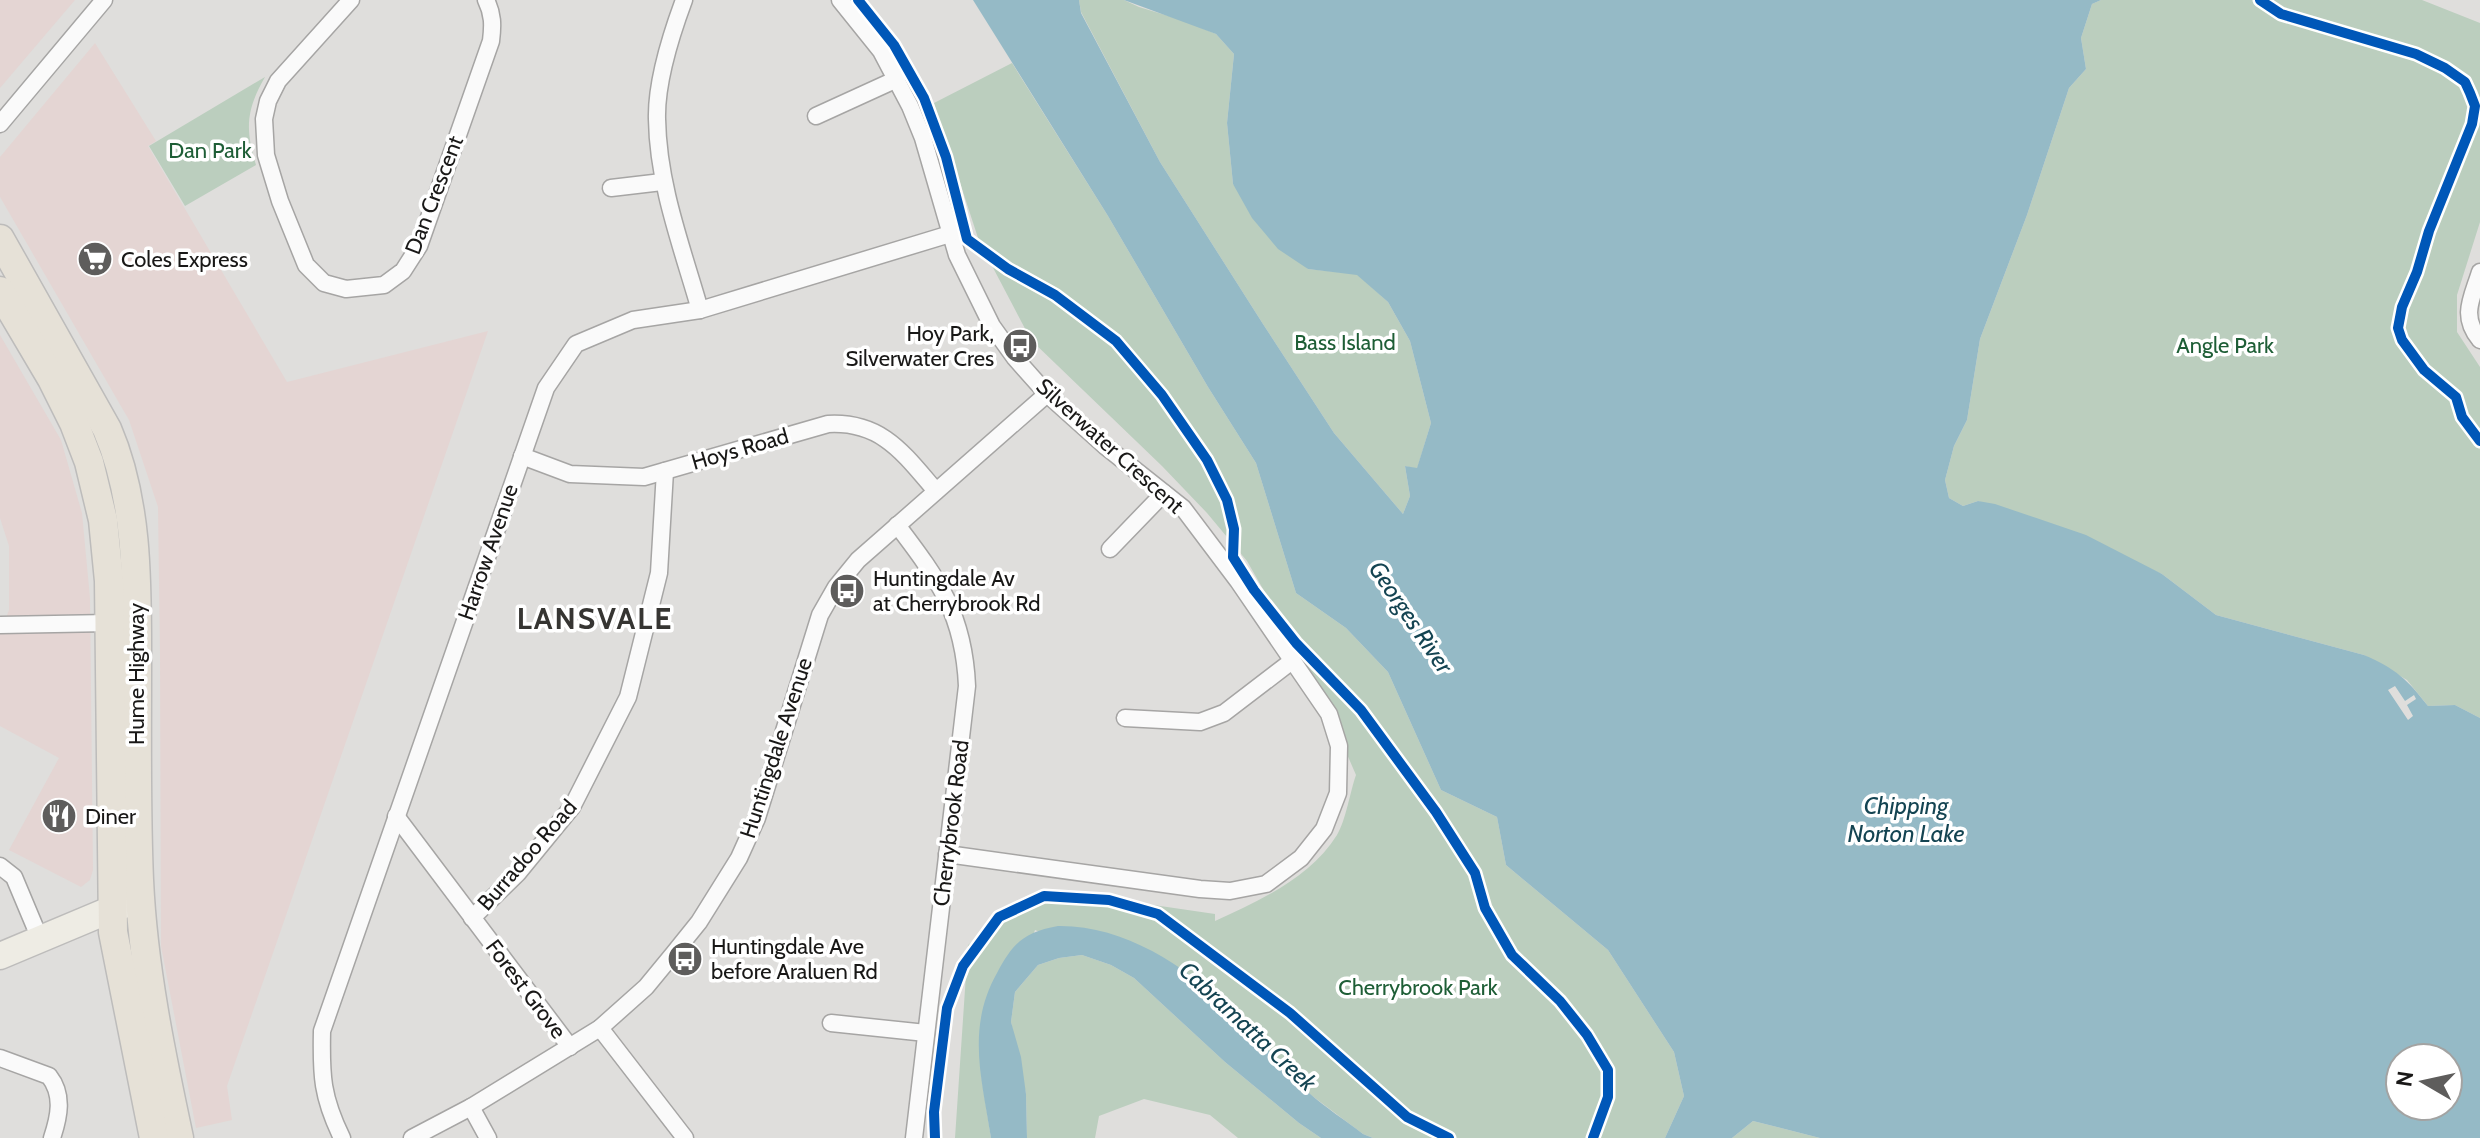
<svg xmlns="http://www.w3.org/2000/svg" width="2480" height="1138" font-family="Cabin,sans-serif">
<rect width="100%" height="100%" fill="#dfdedc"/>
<g fill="#e4d5d3">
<path d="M0 0H75L0 88Z"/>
<path d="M95 43 156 141 148 146 287 382 488 331 227 1086 232 1120 196 1128 161 946 160 654 158 507 129 420 0 197V157Z"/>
<path d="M0 335 61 440 82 513 90 598 93 870 90 880 81 887 9 850 59 758 0 726V634L9 610V546L0 518Z"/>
</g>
<g fill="#bbcebe">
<path d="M1079 0H1124L1139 7 1185 21 1216 34 1234 54 1227 123 1233 184 1308 269 1357 274 1388 302 1410 341 1431 423 1417 469 1405 466 1410 496 1403 514 1334 433 1263 324 1160 162 1081 12Z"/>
<path d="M2101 0H2422L2480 23V222L2457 295V332L2480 367V718L2455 705 2428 706 2407 680 2364 655 2216 615 2162 574 1978 501 1963 506 1949 498 1945 480 1954 446 1967 420 1980 339 2027 215 2069 88 2086 69 2081 38 2092 4Z"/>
<path d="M1012 63 1108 216 1208 387 1256 463 1296 593 1346 628 1388 672 1441 790 1497 817 1506 865 1608 950 1674 1052 1684 1096 1665 1138H1373L1363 1134 1307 1092 1230 1008 1035 930 981 1074 991 1138H955L968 945 1044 889 1215 914V921C1259 901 1310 878 1337 835 1346 820 1350 792 1356 775L1314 678 1247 561 1207 513 1162 466 1031 340 979 241 934 103Z"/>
<path d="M265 77C246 110 245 129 256 165L185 206 149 146Z"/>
<path d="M1082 955 1111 965 1134 978 1225 1062 1299 1123 1321 1138H1238L1210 1115 1144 1099 1099 1116 1095 1138H1027L1026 1094 1011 1022 1015 992 1038 965 1059 958Z"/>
<path d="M1753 1121 1820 1138H1732Z"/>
</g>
<g fill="#95bac6" fill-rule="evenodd">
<path d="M973 0H1079L1081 13 1160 162 1263 324 1334 433 1403 514 1410 496 1405 466 1417 468 1431 423 1410 341 1388 302 1357 275 1308 269 1278 249 1252 218 1233 184 1227 123 1234 54 1216 34 1124 0H2101L2092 4 2081 38 2086 69 2069 88 2027 215 1980 339 1967 420 1954 446 1945 480 1949 498 1963 506 1978 501 1995 504 2086 535 2162 574 2216 615 2364 655C2396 669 2407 679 2428 706L2455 705 2480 718V1138H1820L1753 1121 1732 1138H1665L1684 1096 1674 1052 1608 950 1506 865 1497 817 1441 790 1388 672 1346 628 1296 593 1256 463 1208 387 1108 216ZM2400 1058H2448V1106H2400Z"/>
<path d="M1058 926C1123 925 1184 965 1230 1008 1258 1034 1280 1068 1309 1093 1326 1108 1345 1120 1363 1134L1373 1138H1321L1299 1123 1225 1062 1134 978 1111 965 1082 955 1059 958 1038 965 1015 992 1011 1022 1021 1057 1026 1094 1027 1138H991C982 1079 966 1028 997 973 1013 943 1024 932 1058 926Z"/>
</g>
<path fill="#dfdedc" d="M2395 686 2405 701 2414 695 2416 699 2407 705 2413 716 2408 720 2388 690Z"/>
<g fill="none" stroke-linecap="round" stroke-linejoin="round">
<defs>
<g id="street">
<path d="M351 0 278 81 268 101 264 119 266 155 280 201 306 265 324 283 346 289 384 285 403 271 419 246 491 41C493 25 493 14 486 0"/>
<path d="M684 0C671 35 656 82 657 119 658 185 682 247 700 310"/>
<path d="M840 0 881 51 910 106 923 138 957 255 992 326 1015 358 1047 394 1105 446 1183 508 1238 581 1329 714 1339 746 1338 793 1324 829 1301 858 1266 884 1230 891 1200 889 947 854"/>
<path d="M816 116 897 79"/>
<path d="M0 124 104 0"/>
<path d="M611 188 662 182"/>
<path d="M2480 272C2472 298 2460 316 2480 340"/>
<path d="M522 456 570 474 644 477 828 424C882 421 904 454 936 491"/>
<path d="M897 525C939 580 964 615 967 686L914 1138"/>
<path d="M1110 549 1164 493"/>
<path d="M0 625 109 623"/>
<path d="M1125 718 1200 722 1224 713 1292 661"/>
<path d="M396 816 570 1047"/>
<path d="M0 866 14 877 40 939"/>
<path d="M472 918 518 873 572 807 628 697 659 573 665 471"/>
<path d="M831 1023 926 1033"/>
<path d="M600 1028 685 1138"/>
<path d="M0 1058 49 1076C64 1095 59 1117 52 1138"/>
<path d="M471 1107 488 1138"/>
<path d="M342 1138C322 1097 321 1076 322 1031L546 388 576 344 633 320 700 310 950 234"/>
<path d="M412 1138 471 1107 600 1028 646 987 674 953 699 922 739 858 757 818 820 615 836 587 858 560 1047 394"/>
</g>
<path id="primary" d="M0 956 112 909 133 902"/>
<g id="highway">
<path d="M0 239 107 429C139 503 137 588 137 668 137 739 136 810 139 880 143 967 161 1054 179 1138"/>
<path d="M0 291 52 379 74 423 89 462 103 520 109 581 113 932 154 1138"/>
</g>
</defs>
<use href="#street" stroke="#a6a5a4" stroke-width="19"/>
<use href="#primary" stroke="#bdbcbb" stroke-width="29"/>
<use href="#highway" stroke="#bdbcbb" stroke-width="31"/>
<use href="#street" stroke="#fafafa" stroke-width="16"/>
<use href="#primary" stroke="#eeece4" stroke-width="26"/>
<use href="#highway" stroke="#e6e1d7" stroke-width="28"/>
<defs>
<g id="cycleway">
<path d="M858 0 894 45 924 98 946 157 967 239 1008 269 1055 295 1116 341 1162 395 1207 460 1227 500 1234 529 1233 557 1254 590 1296 643 1361 710 1436 812 1475 873 1485 908 1512 955 1560 1001 1587 1035 1608 1070V1097L1593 1138"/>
<path d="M2260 0 2281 14 2416 54 2445 68 2465 82 2470 93 2475 106 2472 124 2429 231 2417 272 2402 307 2398 328 2402 340 2424 370 2456 397 2462 417 2480 441"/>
<path d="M935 1138 934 1112 947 1008 963 966 999 917 1044 896 1109 900 1158 914 1290 1013 1407 1117 1449 1138"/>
</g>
</defs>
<use href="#cycleway" stroke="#fff" stroke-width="15"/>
<use href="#cycleway" stroke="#0057b8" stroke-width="10"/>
</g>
<defs>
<symbol id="supermarket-disc" viewBox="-11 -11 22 22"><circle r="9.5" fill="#5e5d5c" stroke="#fff"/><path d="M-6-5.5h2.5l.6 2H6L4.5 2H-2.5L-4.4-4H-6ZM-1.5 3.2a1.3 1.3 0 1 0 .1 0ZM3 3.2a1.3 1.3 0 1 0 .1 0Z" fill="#fff"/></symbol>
<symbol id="bus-disc" viewBox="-11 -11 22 22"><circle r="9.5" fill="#5e5d5c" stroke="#fff"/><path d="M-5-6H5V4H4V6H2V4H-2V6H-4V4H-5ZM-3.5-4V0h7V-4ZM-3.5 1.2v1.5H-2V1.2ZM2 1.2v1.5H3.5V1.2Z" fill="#fff"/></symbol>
<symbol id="restaurant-disc" viewBox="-11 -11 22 22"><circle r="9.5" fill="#5e5d5c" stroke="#fff"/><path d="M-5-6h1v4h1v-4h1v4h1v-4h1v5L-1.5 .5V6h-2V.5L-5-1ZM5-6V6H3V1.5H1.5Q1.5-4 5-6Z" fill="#fff"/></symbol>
</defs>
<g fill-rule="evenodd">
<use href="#supermarket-disc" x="75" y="239" width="40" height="40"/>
<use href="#bus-disc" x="1000" y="326" width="40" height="40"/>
<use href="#bus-disc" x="827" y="571" width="40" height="40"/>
<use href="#restaurant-disc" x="39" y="796" width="40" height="40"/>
<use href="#bus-disc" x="665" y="939" width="40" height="40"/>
</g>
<g text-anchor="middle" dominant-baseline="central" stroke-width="7" stroke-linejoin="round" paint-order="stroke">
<g font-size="22" fill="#1e5e36" stroke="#fff">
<text x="210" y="150">Dan Park</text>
<text x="1345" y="342">Bass Island</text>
<text x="2225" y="345">Angle Park</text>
<text x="1418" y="987">Cherrybrook Park</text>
</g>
<g font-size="22" fill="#191817" stroke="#fff">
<text transform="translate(434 195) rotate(-69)">Dan Crescent</text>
<text transform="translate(1110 446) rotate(42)">Silverwater Crescent</text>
<text transform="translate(740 449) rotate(-16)">Hoys Road</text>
<text transform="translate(488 552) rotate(-71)">Harrow Avenue</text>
<text transform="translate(136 674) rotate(-90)">Hume Highway</text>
<text transform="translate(776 748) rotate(-72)">Huntingdale Avenue</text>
<text transform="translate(951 823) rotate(-83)">Cherrybrook Road</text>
<text transform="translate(527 855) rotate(-49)">Burradoo Road</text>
<text transform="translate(526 989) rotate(53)">Forest Grove</text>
</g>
<g font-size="22" fill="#191817" stroke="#fff" text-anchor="start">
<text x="121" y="259">Coles Express</text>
<text x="994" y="333" text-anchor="end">Hoy Park,<tspan x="994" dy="25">Silverwater Cres</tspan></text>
<text x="873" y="578">Huntingdale Av<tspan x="873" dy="25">at Cherrybrook Rd</tspan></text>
<text x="85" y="816">Diner</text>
<text x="711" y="946">Huntingdale Ave<tspan x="711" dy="25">before Araluen Rd</tspan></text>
</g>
<g font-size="24" font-style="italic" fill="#144452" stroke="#fff">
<text transform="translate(1411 617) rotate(56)">Georges River</text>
<text x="1906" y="805">Chipping<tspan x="1906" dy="28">Norton Lake</tspan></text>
<text transform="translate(1248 1026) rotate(43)">Cabramatta Creek</text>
</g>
<g font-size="30" font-weight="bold" letter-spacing="2" fill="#363532" stroke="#fff">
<text x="595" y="618">LANSVALE</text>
</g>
</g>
<g transform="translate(2424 1082) rotate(279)"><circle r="38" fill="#ffffff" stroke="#a3a3a2" stroke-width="2"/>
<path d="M0-6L14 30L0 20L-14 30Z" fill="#5e5d5c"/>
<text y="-12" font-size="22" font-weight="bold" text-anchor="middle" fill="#191817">N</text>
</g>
</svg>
